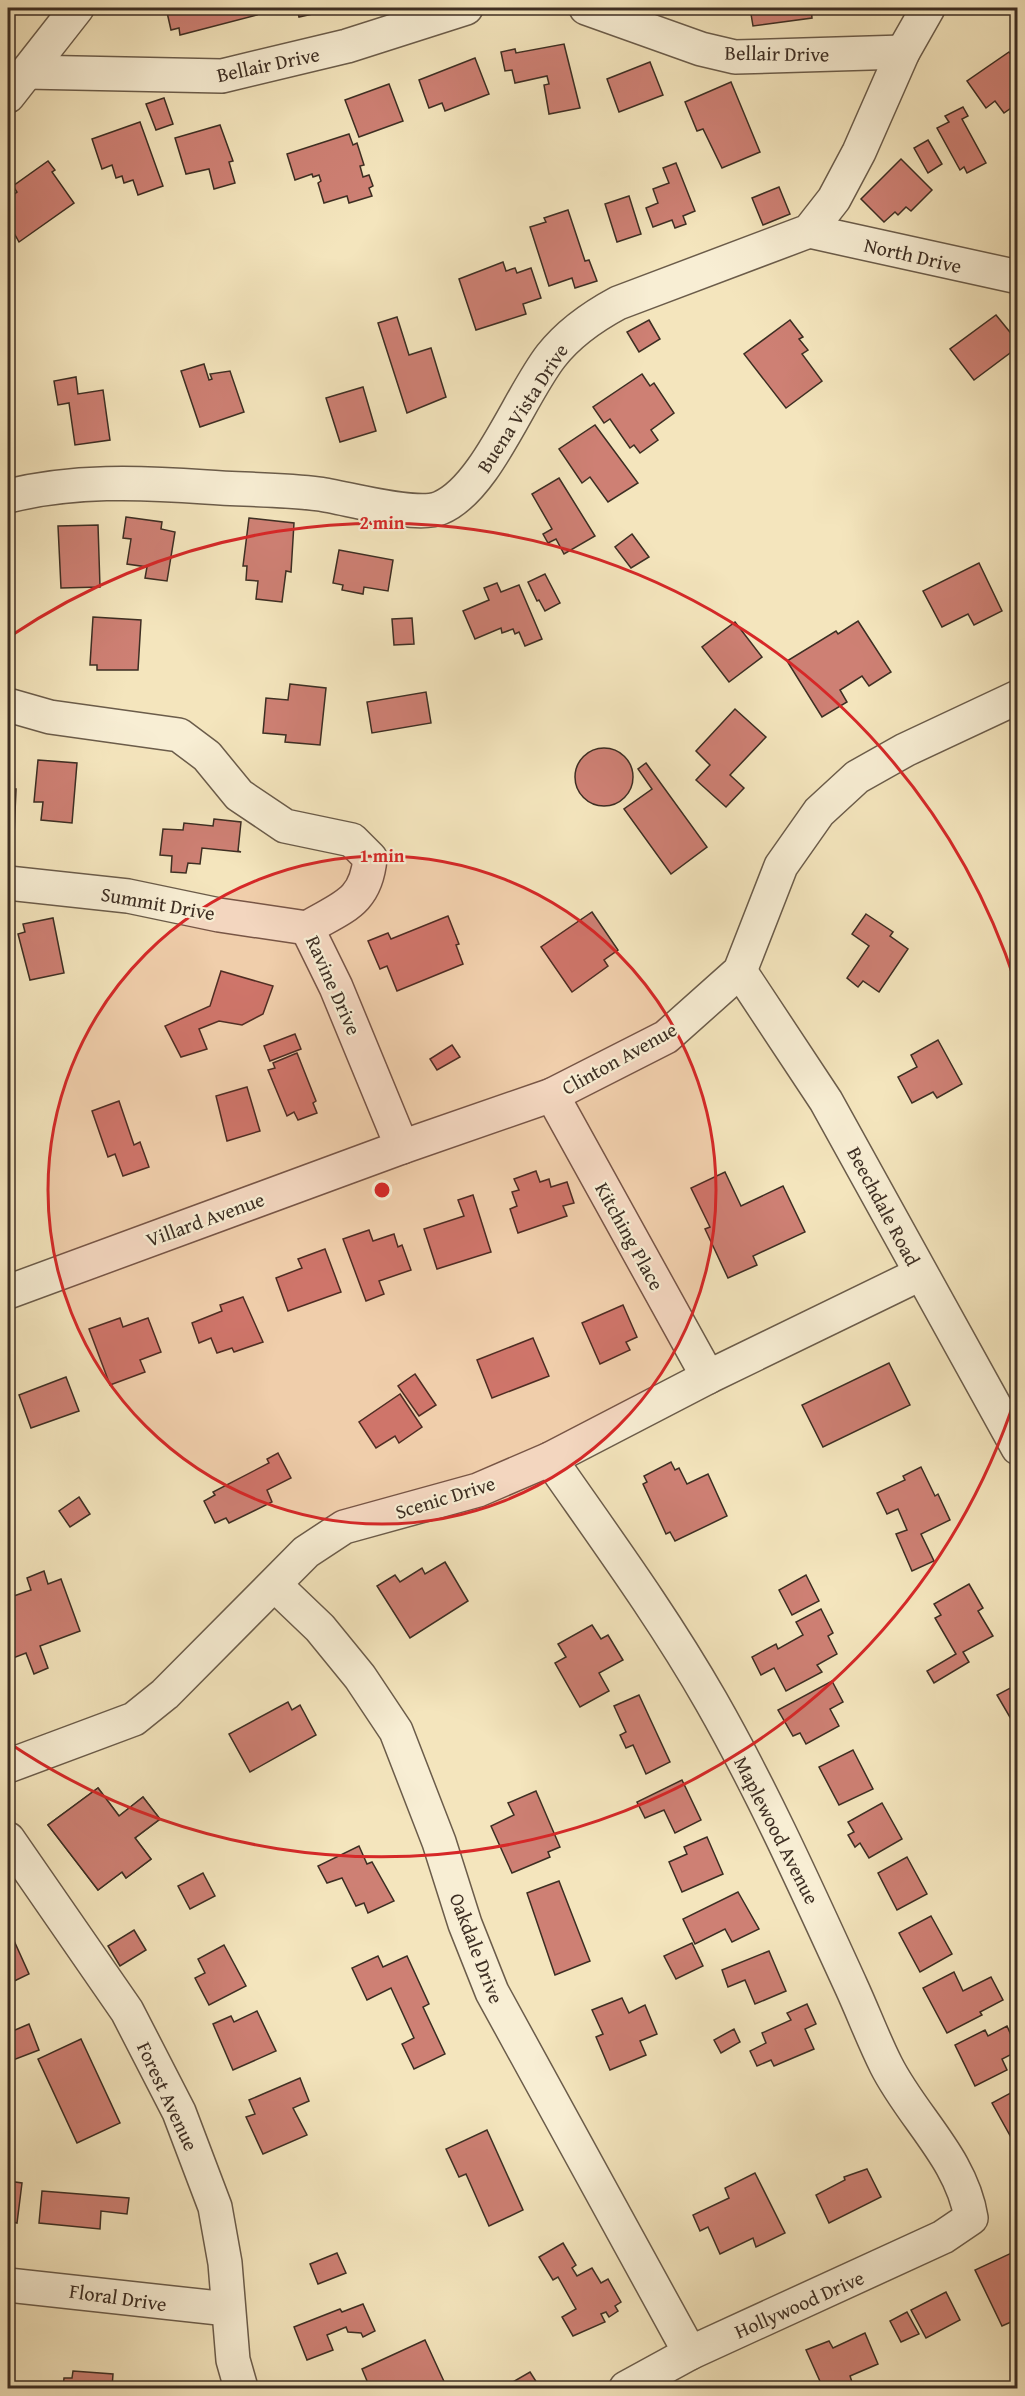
<svg xmlns="http://www.w3.org/2000/svg" width="1025" height="2396" font-family="'Gentium Book Plus',serif">
<rect width="100%" height="100%" fill="#f4e5bd"/>
<filter id="stains"><feTurbulence type="fractalNoise" baseFrequency=".00333" numOctaves="4"/><feColorMatrix values="0 0 0 0 .2 0 0 0 0 .09 0 0 0 0 .02 0 0 0 .5 -.17"/></filter>
<radialGradient id="worn" r=".72"><stop offset=".6" stop-color="#630" stop-opacity="0"/><stop offset="1" stop-color="#630" stop-opacity=".3"/></radialGradient>
<g fill="#ce8074" stroke="#3d2e23" stroke-width="1.5">
<path d="M166 8H255L257 15 180 35 179 28 171 30Z"/>
<path d="M297 8H335V9L299 17Z"/>
<path d="M750 8H811L812 18 753 26Z"/>
<path d="M564 44 580 108 549 114 544 85 549 84 547 76 515 83 512 70 505 71 501 52 515 49 516 53Z"/>
<path d="M1009 52 1018 64V87L1015 89 1018 103 1004 113 995 101 986 108 967 81Z"/>
<path d="M475 58 489 94 445 111 442 103 429 108 419 80Z"/>
<path d="M650 62 663 95 619 112 607 79Z"/>
<path d="M731 82 760 152 722 168 703 129 697 131 685 102Z"/>
<path d="M389 84 403 121 359 137 345 100Z"/>
<path d="M164 98 173 124 156 130 146 104Z"/>
<path d="M963 107 968 116 962 119 986 163 967 173 964 167 960 170 937 128 949 122 945 116Z"/>
<path d="M140 122 163 186 138 195 133 180 124 183 122 176 116 178 112 165 102 169 92 139Z"/>
<path d="M220 125 233 161 229 162 235 183 214 189 209 169 186 174 175 138Z"/>
<path d="M349 134 353 145 357 143 364 165 360 166 363 177 369 175 373 186 369 188 372 196 349 203 347 196 324 203 318 183 321 181 319 175 313 177 312 174 295 180 287 154Z"/>
<path d="M928 140 942 164 928 173 914 148Z"/>
<path d="M901 159 932 190 911 211 906 207 898 215 895 212 884 222 861 199Z"/>
<path d="M48 161 55 170 52 172 74 203 19 242 15 235 8 241V199L17 192 13 186Z"/>
<path d="M676 163 695 211 683 216 686 224 675 228 672 220 653 227 646 208 658 203 653 189 669 183 663 168Z"/>
<path d="M779 187 790 214 763 225 752 198Z"/>
<path d="M629 196 641 234 617 242 605 204Z"/>
<path d="M568 210 585 261 589 260 597 281 575 288 572 278 549 286 530 227 546 222 544 218Z"/>
<path d="M503 262 506 271 515 268 517 273 531 268 541 298 523 304 526 314 476 330 459 279Z"/>
<path d="M996 315 1018 342V347L974 380 950 349Z"/>
<path d="M397 317 409 355 431 348 446 397 407 413 378 323Z"/>
<path d="M649 320 660 339 639 352 627 332Z"/>
<path d="M790 320 803 337 799 339 808 350 802 354 822 381 786 408 744 354Z"/>
<path d="M204 364 209 380 212 379 210 374 230 371 244 412 200 427 181 371Z"/>
<path d="M642 374 650 386 654 383 674 413 651 430 658 440 640 453 634 445 630 448 610 419 604 423 593 407Z"/>
<path d="M76 377 78 394 103 390 110 440 75 445 69 403 58 405 54 381Z"/>
<path d="M363 387 376 431 340 442 326 398Z"/>
<path d="M595 425 638 483 608 502 590 477 582 483 559 449Z"/>
<path d="M559 478 595 536 564 554 556 539 548 543 543 534 552 529 532 494Z"/>
<path d="M126 517 162 522 161 529 175 532 167 581 145 578 147 567 127 564 131 539 123 538Z"/>
<path d="M249 518 294 523 291 572 286 571 282 602 256 599 258 581 246 580 247 566H243Z"/>
<path d="M98 525 100 587 61 588 58 526Z"/>
<path d="M632 534 649 557 631 568 615 547Z"/>
<path d="M339 550 393 560 388 591 364 587 363 594 342 590 343 585 333 583Z"/>
<path d="M979 563 1002 611 974 625 968 614 942 627 923 591Z"/>
<path d="M545 574 560 603 545 611 539 600 537 601 528 582Z"/>
<path d="M497 583 501 592 519 585 542 639 525 646 519 632 515 634 513 629 502 633 501 628 475 639 463 611 489 600 484 588Z"/>
<path d="M93 617 141 620 138 670H97V665H90Z"/>
<path d="M412 618 414 644 394 645 392 619Z"/>
<path d="M858 621 891 672 869 686 862 676 840 690 847 702 822 717 787 661 836 631 838 634Z"/>
<path d="M735 622 762 657 729 682 702 647Z"/>
<path d="M290 684 326 688 320 745 285 742 286 735 263 733 266 698 288 700Z"/>
<path d="M426 692 431 723 372 733 367 702Z"/>
<path d="M735 709 766 737 730 775 744 788 726 807 696 780 710 765 696 751Z"/>
<circle cx="604" cy="777" r="29"/>
<path d="M38 760 77 763 72 823 41 820 43 802H34Z"/>
<path d="M646 763 707 847 671 874 624 809 652 789 638 769Z"/>
<path d="M8 783H10V789H16L13 859H8Z"/>
<path d="M214 819 241 822 238 851 241 852 202 848 200 864 188 863 186 873 171 872 172 856 160 855 163 829 183 830 184 823 213 826Z"/>
<path d="M592 912 618 950 604 960 608 966 572 992 541 947Z"/>
<path d="M866 914 893 932 890 936 908 949 879 992 863 981 858 987 847 978 869 946 852 934Z"/>
<path d="M448 916 459 944 456 945 463 964 397 991 387 966 380 969 368 941 388 933 391 939Z"/>
<path d="M53 918 64 973 30 980 18 934 25 932 23 924Z"/>
<path d="M221 971 273 986 263 1014 242 1025 219 1021 199 1029 207 1049 181 1057 165 1026 210 1006Z"/>
<path d="M295 1034 301 1049 270 1061 264 1046Z"/>
<path d="M938 1040 962 1084 937 1098 933 1092 912 1103 898 1077 917 1067 911 1055Z"/>
<path d="M452 1045 460 1057 437 1070 430 1059Z"/>
<path d="M297 1053 316 1101 313 1103 317 1113 298 1120 294 1112 287 1116 268 1070 275 1068 273 1063Z"/>
<path d="M247 1087 260 1131 227 1141 216 1096Z"/>
<path d="M119 1101 134 1145 140 1142 149 1167 123 1176 115 1154 108 1157 92 1111Z"/>
<path d="M536 1171 540 1182 549 1179 551 1187 567 1182 574 1203 563 1206 567 1216 518 1233 510 1209 517 1206 512 1192 519 1190 514 1179Z"/>
<path d="M725 1172 741 1206 783 1186 805 1232 753 1256 757 1265 728 1278 705 1229 710 1227 691 1188Z"/>
<path d="M473 1195 491 1252 437 1269 424 1229 464 1216 458 1200Z"/>
<path d="M369 1230 373 1241 394 1234 398 1247 402 1245 411 1270 379 1281 384 1294 366 1301 343 1239Z"/>
<path d="M325 1249 341 1292 288 1311 276 1278 302 1268 298 1259Z"/>
<path d="M243 1297 263 1342 234 1352 232 1348 217 1353 211 1338 199 1343 192 1323 222 1311 220 1305Z"/>
<path d="M623 1305 637 1337 626 1342 630 1350 600 1364 582 1323Z"/>
<path d="M120 1318 123 1327 148 1318 161 1352 140 1360 145 1372 110 1385 89 1329Z"/>
<path d="M533 1338 549 1376 492 1398 477 1360Z"/>
<path d="M889 1363 910 1405 823 1447 802 1405Z"/>
<path d="M415 1374 436 1405 419 1416 398 1386Z"/>
<path d="M66 1377 79 1411 31 1428 19 1395Z"/>
<path d="M400 1394 422 1427 399 1443 395 1436 376 1448 359 1422Z"/>
<path d="M278 1453 291 1478 267 1490 272 1502 229 1523 226 1518 215 1523 204 1501 215 1495 213 1492 269 1463 267 1459Z"/>
<path d="M671 1462 675 1470 679 1468 687 1484 708 1474 727 1516 675 1541 670 1532 666 1534 643 1484 647 1482 644 1476Z"/>
<path d="M921 1467 935 1496 938 1494 950 1520 921 1534 934 1561 912 1571 896 1534 907 1530 898 1509 887 1514 877 1493 905 1480 903 1476Z"/>
<path d="M79 1497 90 1514 70 1527 59 1511Z"/>
<path d="M445 1562 468 1601 410 1638 377 1586 395 1575 400 1582 422 1568 425 1574Z"/>
<path d="M44 1571 48 1584 61 1579 80 1631 40 1646 48 1668 34 1674 26 1653 8 1660V1620L13 1618 8 1598 31 1590 27 1578Z"/>
<path d="M806 1575 819 1601 792 1615 779 1590Z"/>
<path d="M969 1584 983 1608 978 1611 993 1636 963 1652 969 1662 934 1683 927 1671 956 1654 935 1618 941 1615 934 1604Z"/>
<path d="M821 1609 833 1633 828 1636 837 1654 817 1665 822 1672 786 1691 774 1668 761 1675 752 1657 776 1644 778 1649 803 1635 796 1622Z"/>
<path d="M592 1625 601 1639 608 1635 623 1660 599 1673 609 1691 580 1707 555 1663 566 1657 558 1644Z"/>
<path d="M832 1681 843 1702 830 1709 839 1726 806 1744 800 1733 793 1736 778 1710Z"/>
<path d="M1018 1684V1731L997 1695Z"/>
<path d="M639 1695 670 1762 646 1774 633 1745 626 1748 620 1735 626 1732 614 1706Z"/>
<path d="M288 1702 292 1710 300 1705 316 1735 250 1772 229 1734Z"/>
<path d="M853 1750 873 1789 839 1805 819 1767Z"/>
<path d="M682 1780 701 1820 675 1833 664 1810 645 1818 637 1802Z"/>
<path d="M98 1788 119 1816 143 1797 160 1819 135 1838 151 1859 126 1878 122 1872 98 1890 48 1825Z"/>
<path d="M98 1788 119 1816 143 1797 160 1819 135 1838 151 1859 126 1878 122 1872 98 1890 48 1825Z"/>
<path d="M536 1791 560 1847 548 1852 550 1857 512 1873 491 1826 514 1815 508 1803Z"/>
<path d="M882 1803 902 1839 869 1858 860 1843 855 1847 848 1835 854 1832 848 1822Z"/>
<path d="M707 1837 723 1874 682 1892 669 1862 687 1854 684 1847Z"/>
<path d="M359 1846 367 1864 372 1862 394 1901 368 1913 364 1903 356 1906 342 1878 327 1883 318 1866Z"/>
<path d="M907 1857 927 1894 897 1910 878 1873Z"/>
<path d="M203 1873 215 1896 190 1909 178 1886Z"/>
<path d="M559 1881 590 1961 555 1975 527 1893Z"/>
<path d="M738 1892 759 1929 732 1942 725 1929 695 1944 683 1919Z"/>
<path d="M931 1916 952 1954 920 1972 899 1933Z"/>
<path d="M134 1930 146 1950 120 1966 108 1946Z"/>
<path d="M11 1934 29 1974 8 1984V1936Z"/>
<path d="M692 1943 703 1966 676 1979 664 1956Z"/>
<path d="M224 1945 246 1986 209 2005 195 1978 205 1973 198 1959Z"/>
<path d="M769 1951 786 1991 755 2004 745 1980 728 1987 722 1970Z"/>
<path d="M378 1956 383 1967 407 1956 429 2004 423 2007 445 2054 414 2069 402 2044 414 2038 391 1988 367 2000 352 1968Z"/>
<path d="M954 1972 963 1991 991 1977 1003 2000 980 2012 982 2015 947 2033 923 1988Z"/>
<path d="M622 1998 629 2013 645 2005 657 2034 640 2041 646 2055 610 2070 596 2037 603 2034 592 2010Z"/>
<path d="M807 2004 816 2024 805 2029 814 2049 774 2066 771 2060 757 2066 750 2051 766 2043 762 2033 791 2020 787 2013Z"/>
<path d="M257 2011 276 2051 233 2070 213 2024 231 2016 234 2022Z"/>
<path d="M29 2024 39 2050 8 2062V2033Z"/>
<path d="M1007 2026 1018 2051 1002 2059 1007 2070 975 2086 955 2045 985 2030 988 2036Z"/>
<path d="M734 2029 740 2042 721 2053 714 2040Z"/>
<path d="M81 2039 120 2123 77 2143 38 2059Z"/>
<path d="M300 2078 309 2101 293 2108 307 2135 263 2154 246 2117 255 2114 249 2100Z"/>
<path d="M1018 2089V2150L992 2103Z"/>
<path d="M487 2130 523 2210 489 2226 466 2174 459 2177 446 2149Z"/>
<path d="M867 2169 881 2197 829 2223 816 2195 845 2180 844 2177Z"/>
<path d="M755 2173 785 2233 756 2247 753 2238 720 2254 708 2227 700 2231 693 2215 729 2198 725 2188Z"/>
<path d="M8 2181 22 2183 17 2223 8 2221Z"/>
<path d="M42 2191 129 2198 127 2214 101 2211 100 2229 39 2223Z"/>
<path d="M563 2243 576 2265 572 2268 577 2276 592 2268 601 2283 608 2279 621 2302 615 2306 618 2311 609 2317 606 2312 601 2314 605 2322 573 2336 562 2317 576 2309 558 2277 553 2280 539 2257Z"/>
<path d="M1018 2250V2319L1002 2326 975 2270Z"/>
<path d="M337 2253 346 2273 318 2284 310 2264Z"/>
<path d="M946 2292 960 2320 926 2338 911 2310Z"/>
<path d="M363 2304 375 2331 363 2337 361 2333 348 2332 346 2327 327 2335 333 2350 307 2360 294 2327 340 2309 342 2312Z"/>
<path d="M907 2312 919 2334 901 2342 890 2321Z"/>
<path d="M865 2333 878 2364 850 2376 852 2382 838 2388 836 2385 823 2388 806 2350 829 2341 833 2348Z"/>
<path d="M425 2340 447 2388H370L362 2369Z"/>
<path d="M73 2371 113 2374 112 2388H63L64 2378H72Z"/>
<path d="M530 2372 539 2386 514 2388 511 2383Z"/>
</g>
<g fill="none" stroke-linecap="round" stroke-linejoin="round">
<defs>
<g id="street">
<path d="M586 8 701 49 735 57 903 52"/>
<path d="M27 72 222 76 347 46 466 8"/>
<path d="M8 96 77 8"/>
<path d="M809 231 1018 277"/>
<path d="M8 496C73 480 139 482 206 487 244 490 282 489 319 494 347 498 416 518 440 508 486 489 519 397 551 356 569 333 592 317 618 303L809 231 834 199 859 152 903 52 928 8"/>
<path d="M8 705 50 717 179 735 207 756 239 795 285 826 352 840 370 858C366 903 342 907 307 928"/>
<path d="M8 883 128 896 219 915 307 928"/>
<path d="M307 928 336 987 402 1147"/>
<path d="M740 971 826 1101 1018 1448"/>
<path d="M552 1095 708 1377"/>
<path d="M8 1292 402 1147 552 1095 666 1037 740 971 781 866 819 812 857 777 905 750 1018 697"/>
<path d="M550 1459C605 1538 663 1617 711 1701 763 1792 807 1890 851 1986 863 2012 873 2039 886 2065 912 2117 962 2159 971 2218L943 2237 690 2353 626 2388"/>
<path d="M275 1585 320 1628 360 1677 396 1731 439 1842 465 1924 492 1992 690 2353"/>
<path d="M8 1766 134 1719 165 1694 306 1552 344 1527 478 1490 550 1459 708 1377 920 1274"/>
<path d="M8 1839 127 2011 179 2112 215 2207 225 2263 233 2360 241 2388"/>
<path d="M8 2285 228 2309"/>
</g>
</defs>
<use href="#street" stroke="#6b5c4a" stroke-width="36"/>
<use href="#street" stroke="#f8eed4" stroke-width="33"/>
</g>
<circle cx="382" cy="1190" r="334" fill="#d62828" fill-opacity=".12"/>
<g fill="none" stroke="#d62828" stroke-width="3">
<circle cx="382" cy="1190" r="334"/>
<path d="M1016 1396A667 667 0 0 1 9 1743M9 637A667 667 0 0 1 1016 984"/>
</g>
<g text-anchor="middle" dominant-baseline="central" stroke-width="4.5" stroke-linejoin="round" paint-order="stroke">
<g font-size="20" fill="#3d2e23" stroke="#f8eed4">
<text transform="translate(777 53) rotate(1)">Bellair Drive</text>
<text transform="translate(268 64) rotate(-12)">Bellair Drive</text>
<text transform="translate(913 255) rotate(13)">North Drive</text>
<text transform="translate(522 408) rotate(-57)">Buena Vista Drive</text>
<text transform="translate(158 903) rotate(10)">Summit Drive</text>
<text transform="translate(334 985) rotate(66)">Ravine Drive</text>
<text transform="translate(619 1058) rotate(-29)">Clinton Avenue</text>
<text transform="translate(884 1206) rotate(62)">Beechdale Road</text>
<text transform="translate(205 1219) rotate(-20)">Villard Avenue</text>
<text transform="translate(630 1236) rotate(61)">Kitching Place</text>
<text transform="translate(445 1497) rotate(-17)">Scenic Drive</text>
<text transform="translate(777 1830) rotate(63)">Maplewood Avenue</text>
<text transform="translate(477 1948) rotate(69)">Oakdale Drive</text>
<text transform="translate(168 2096) rotate(65)">Forest Avenue</text>
<text transform="translate(118 2297) rotate(8)">Floral Drive</text>
<text transform="translate(799 2304) rotate(-24)">Hollywood Drive</text>
</g>
</g>
<circle cx="382" cy="1190" r="9" fill="#d62828" stroke="#f8eed4" stroke-width="3"/>
<g font-size="18" text-anchor="middle" font-weight="bold" fill="#d62828" stroke="#f8eed4" stroke-width="4.5" stroke-linejoin="round" paint-order="stroke">
<text x="382" y="529">2 min</text>
<text x="382" y="862">1 min</text>
</g>
<rect width="1025" height="2396" fill="none" stroke="#f4e5bd" stroke-width="30"/>
<rect x="9" y="9" width="1007" height="2378" fill="none" stroke="#3d2e23" stroke-width="3"/>
<rect x="15" y="15" width="995" height="2366" fill="none" stroke="#3d2e23" stroke-width="1.5"/>
<rect width="100%" height="100%" filter="url(#stains)"/>
<rect width="100%" height="100%" fill="url(#worn)"/>
</svg>
